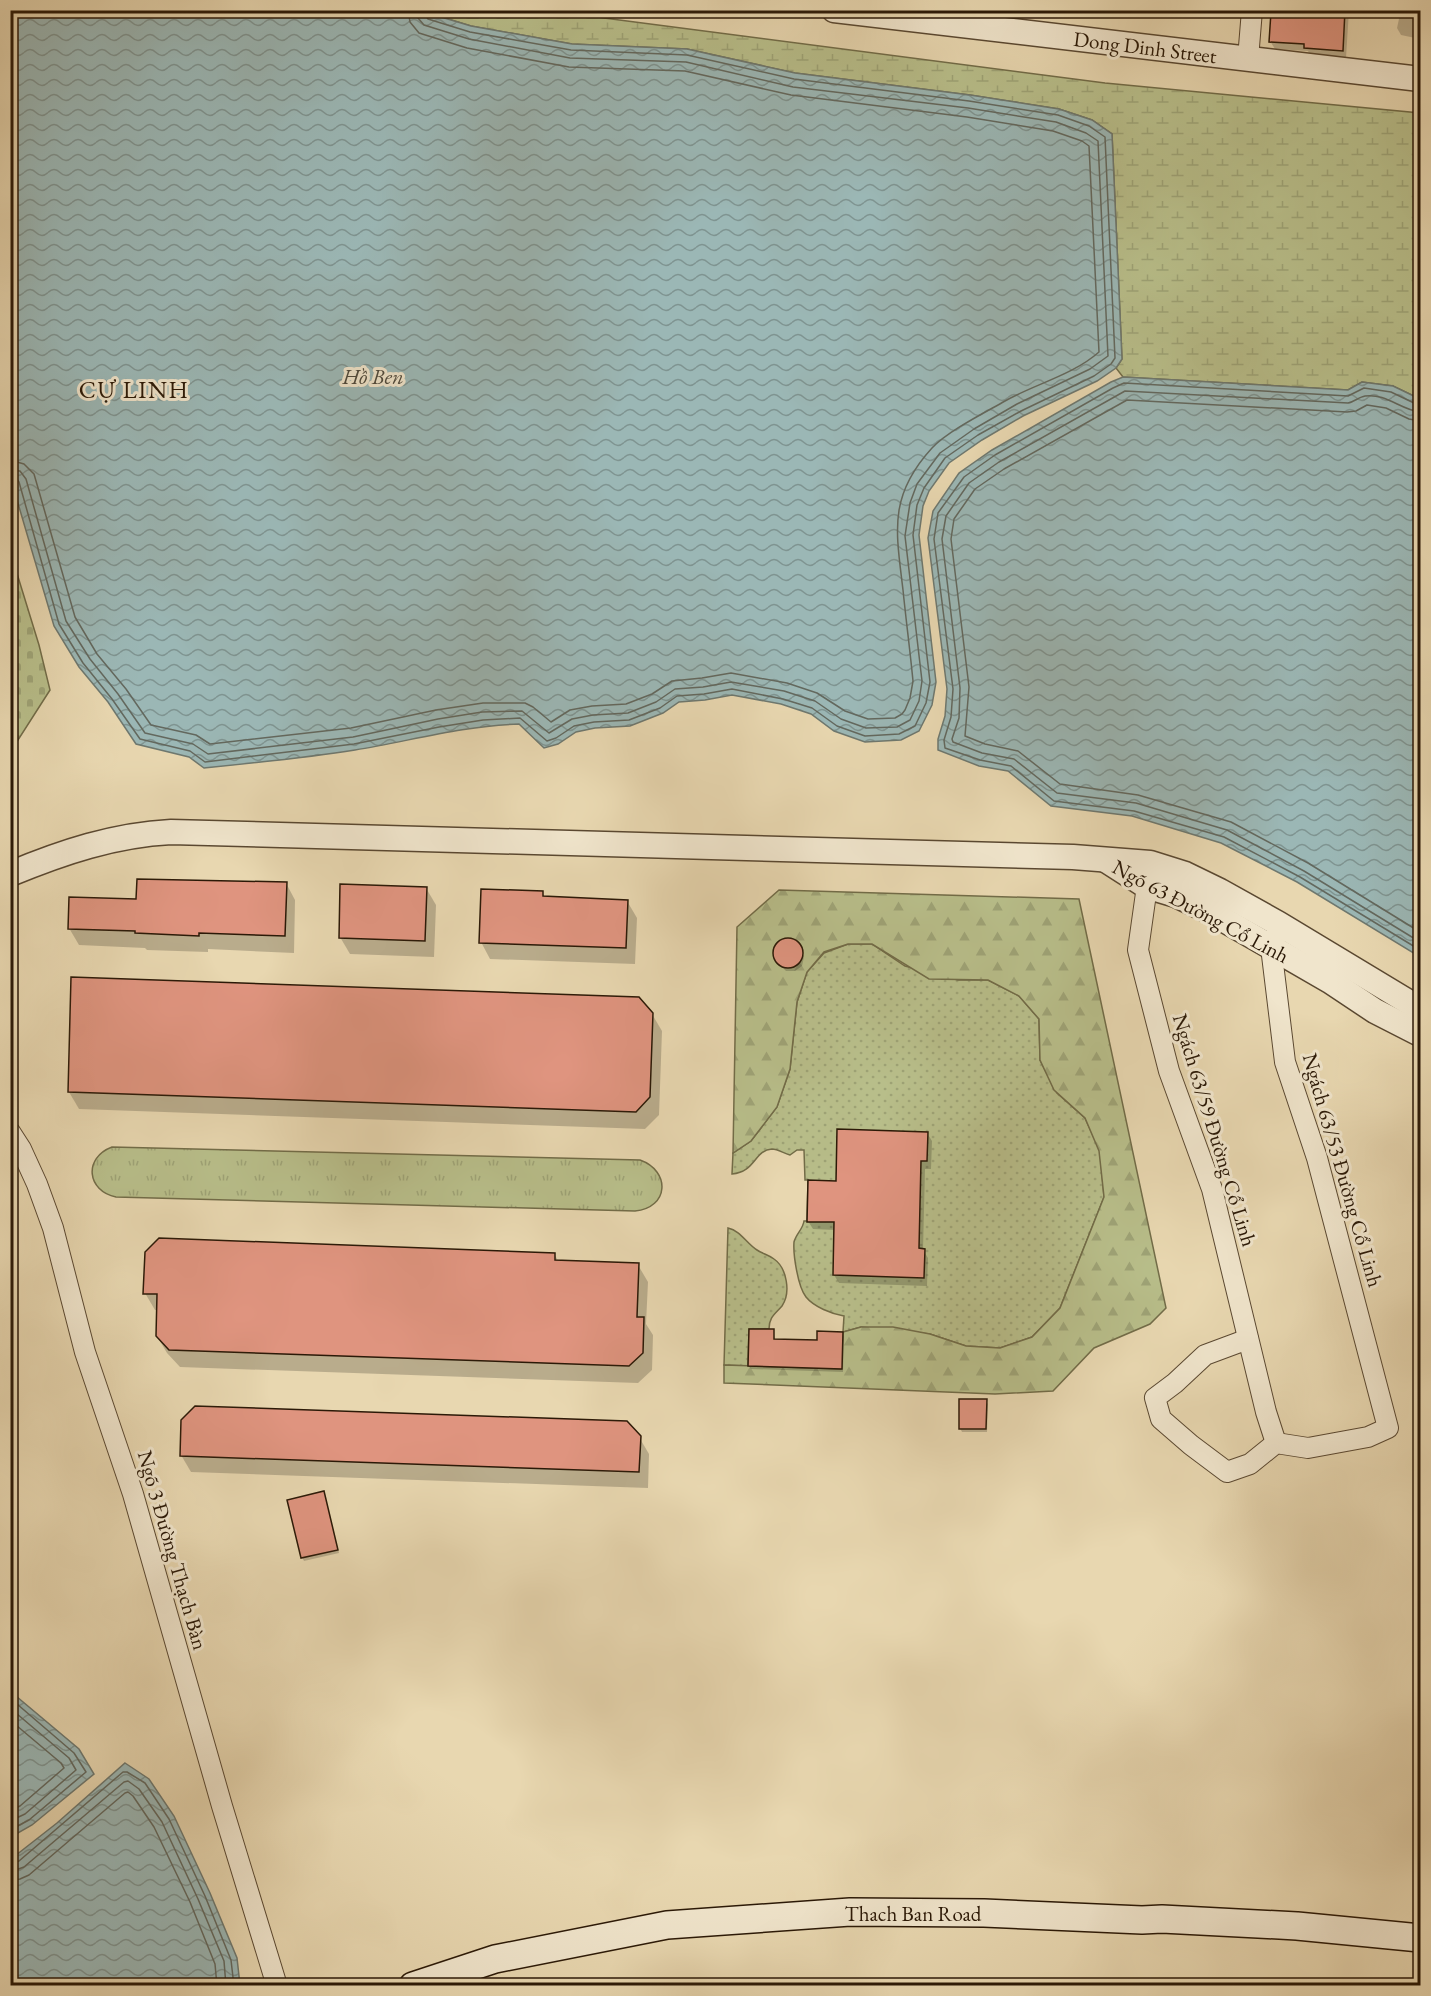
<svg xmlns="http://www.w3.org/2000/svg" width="1431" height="1996" font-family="'EB Garamond',serif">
<defs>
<pattern id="grass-dots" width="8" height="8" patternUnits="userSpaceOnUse" patternTransform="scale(1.5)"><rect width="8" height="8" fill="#b8be8a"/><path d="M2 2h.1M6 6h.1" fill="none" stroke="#9ea376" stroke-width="1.8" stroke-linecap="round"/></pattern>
<pattern id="forest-firs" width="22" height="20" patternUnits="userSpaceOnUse" patternTransform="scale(1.5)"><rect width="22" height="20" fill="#b8be8a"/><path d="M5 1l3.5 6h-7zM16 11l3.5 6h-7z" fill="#9ea376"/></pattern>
<pattern id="wetland-marsh" width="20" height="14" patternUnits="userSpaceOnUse" patternTransform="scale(1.5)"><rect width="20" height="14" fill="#b8be8a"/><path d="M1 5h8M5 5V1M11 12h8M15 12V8" fill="none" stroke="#9ea376"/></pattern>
<pattern id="cemetery-stones" width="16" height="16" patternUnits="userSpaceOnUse" patternTransform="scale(1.5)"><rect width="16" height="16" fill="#b8be8a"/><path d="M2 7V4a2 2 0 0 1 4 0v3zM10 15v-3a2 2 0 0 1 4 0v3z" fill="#9ea376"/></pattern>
<pattern id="park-tufts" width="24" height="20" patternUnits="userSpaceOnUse" patternTransform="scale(1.5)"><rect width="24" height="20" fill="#b8be8a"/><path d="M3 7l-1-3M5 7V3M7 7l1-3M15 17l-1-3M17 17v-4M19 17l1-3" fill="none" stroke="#9ea376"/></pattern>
<pattern id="water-waves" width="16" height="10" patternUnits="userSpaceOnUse" patternTransform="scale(1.5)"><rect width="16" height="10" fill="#9bb7b5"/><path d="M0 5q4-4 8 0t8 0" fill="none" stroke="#7f9491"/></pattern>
</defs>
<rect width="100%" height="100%" fill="#e8d7b0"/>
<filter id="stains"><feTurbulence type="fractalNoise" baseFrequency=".00333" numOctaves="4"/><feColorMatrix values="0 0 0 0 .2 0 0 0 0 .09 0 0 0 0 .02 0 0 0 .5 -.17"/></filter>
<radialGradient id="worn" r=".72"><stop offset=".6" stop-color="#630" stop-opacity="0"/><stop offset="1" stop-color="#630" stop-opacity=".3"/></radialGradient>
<g fill="url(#grass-dots)" stroke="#726c48" stroke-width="1.5">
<path d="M848 944H872L905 966 958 980H988L1019 996 1039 1019 1040 1060 1057 1093 1085 1118 1100 1151 1104 1197 1060 1308 1032 1337 1000 1348 966 1346 930 1334 861 1327 843 1332 844 1316C832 1314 814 1307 806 1297 798 1287 793 1255 794 1242 796 1234 803 1229 804 1221H807L808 1180H805L804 1150H797L790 1155C783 1153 778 1149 772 1149 754 1150 756 1172 732 1174L733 1153 751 1141 777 1107 790 1069 797 1002 807 972 824 953Z"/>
<path d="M728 1228C741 1231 746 1243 757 1250 763 1254 769 1255 774 1259 787 1268 791 1293 782 1306 775 1314 769 1317 769 1329H749L748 1366 724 1365Z"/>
</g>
<path fill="url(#forest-firs)" stroke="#726c48" stroke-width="1.5" d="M779 890 1079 899 1166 1308 1150 1324 1094 1348 1053 1391 995 1394 724 1383V1365L841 1369 843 1332 861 1327H893L930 1334 966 1346 1000 1348 1032 1337 1060 1308 1104 1197 1099 1151 1085 1118 1054 1090 1040 1060 1039 1019 1019 996 988 980 929 979 872 944H848L824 952 807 972 797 1002 790 1069 777 1107 751 1141 733 1153 737 927Z"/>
<path fill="url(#wetland-marsh)" stroke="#726c48" stroke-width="1.5" d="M422 11H550L1105 83 1420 113V399L1393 386 1362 382 1348 390 1123 377 1116 368 1122 359 1112 134 1092 120 1059 109 970 95 795 73 687 49 572 44 471 26Z"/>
<path fill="url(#cemetery-stones)" stroke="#726c48" stroke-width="1.5" d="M11 554 39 645 50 690 11 751Z"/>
<path fill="url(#park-tufts)" stroke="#726c48" stroke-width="1.5" d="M112 1147 640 1160C671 1171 669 1208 635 1211L116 1197C87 1191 83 1158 112 1147Z"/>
<g fill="url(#water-waves)" stroke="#6e786f" stroke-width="1.5">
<path d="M10 11H421L471 26 572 44 687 49 795 73 970 95 1059 109 1092 120 1112 134 1122 359 1116 368 1097 381 1023 416 982 440 949 463 929 491 923 506 919 535 936 682 932 705 919 731 901 740 865 742 834 731 811 714 781 704 732 695 705 700 679 702 663 713 630 726 595 728 576 732 558 744 544 748 519 724C462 726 410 741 355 750 305 758 254 763 204 768L189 757 136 744 108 702 79 667 54 626 17 500 10 471Z"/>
<path d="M1123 377 1348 390 1362 382 1393 386 1420 399V957L1297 882 1221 843 1132 816 1051 806 1008 771 979 766 938 750V739L945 716 947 689 928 538 933 511 959 473 992 450 1111 382Z"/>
<path d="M10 1691 79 1749 94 1774 32 1825 11 1837Z"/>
<path d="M125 1763 149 1779 174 1816 210 1893 237 1958 240 1985H11V1859L57 1823Z"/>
</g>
<g fill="#0003">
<path d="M1288 10H1349L1346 58 1310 55 1308 51 1275 49 1270 41 1288 15Z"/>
<path d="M1401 10H1420V39L1401 35 1397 28Z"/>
<path d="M286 883 295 900 294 953 208 949V952L147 950 145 948 79 945 69 928 138 901Z"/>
<path d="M426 888 436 905 434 957 350 954 340 937Z"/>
<path d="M542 892 545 898 627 901 637 918 635 964 490 959 481 942Z"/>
<path d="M791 940 796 942 801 949 804 957 802 966 795 971H786L776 961 774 957 775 947 782 941Z"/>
<path d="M652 1014 662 1031 659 1115 645 1129 79 1109 69 1092Z"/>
<path d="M927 1133 932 1141 931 1169H925L923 1250 928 1258 927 1286 839 1283 834 1275 836 1230 813 1229 808 1221 837 1183Z"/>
<path d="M554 1254 559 1262 638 1265 648 1282 646 1324 653 1335 652 1370 638 1383 180 1367 167 1353 157 1336 158 1310H155L145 1293Z"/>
<path d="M773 1331 775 1340 819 1342 842 1333 844 1337 843 1372 751 1369 749 1366Z"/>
<path d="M986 1401 988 1404 987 1432H962L960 1428Z"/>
<path d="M639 1437 649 1454 648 1488 191 1472 181 1455Z"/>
<path d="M324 1493 339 1553 304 1561 302 1557Z"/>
</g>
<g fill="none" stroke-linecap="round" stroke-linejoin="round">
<g stroke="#63685e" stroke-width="1.5">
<path d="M1420 404 1414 403 1391 392 1364 388 1348 396 1124 383 1113 388 995 455 964 477 938 513 934 539 953 689 951 717 944 740 945 748 980 760 1011 766 1054 801 1134 811 1224 837 1300 877 1420 950"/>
<path d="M1420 412C1401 410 1386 393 1365 396 1359 397 1354 402 1348 403L1125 391 999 462 969 483 946 516 942 539 960 688 959 718 952 739 953 742 982 753 1014 759 1057 793 1136 803 1227 830 1304 871 1420 942"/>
<path d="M1420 421 1409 419 1386 408 1367 405 1356 411 1347 412 1127 400 1004 469 975 489 954 519 951 539 969 687 965 736 985 744 1018 751 1060 784 1138 795 1231 822 1308 863 1420 932"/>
<path d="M10 460 24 464 34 474 75 617 97 654 126 689 151 725 196 735 210 744 351 728 436 710 483 703H525L533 707 551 722 570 710 592 706 626 704 652 694 672 681 702 678 731 673 787 683 817 693 845 711 868 719 895 718 902 714 905 710 910 698 913 681C910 650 906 620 903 590 896 531 888 496 932 448 948 431 984 413 1005 401 1035 384 1073 375 1099 352L1089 146 1082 141 1053 131 967 117 791 95 685 71 569 67 467 48 419 33 410 22 408 10"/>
<path d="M10 470 20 471 26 479 66 621 90 659 118 694 145 733 193 744 208 754 353 737 438 719 482 712 522 711 549 733 572 719 593 715 628 713 656 702 675 689 703 687 731 682 784 691 815 701 841 719 866 728 897 727 910 720 919 701 922 681 905 536 910 503 917 484 940 453 974 429 1017 404 1090 369 1108 356 1098 141 1086 133 1056 122 968 108 793 87 686 62 570 58 469 39 424 25 418 18 417 10"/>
<path d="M10 477 16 478 19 482 59 624 83 663 112 699 140 739 190 751 205 762 354 744 439 727 483 720 520 718 547 741 556 738 574 726 594 722 629 720 660 708 677 696 704 694 732 689 783 699 812 708 837 726 865 736 899 734 915 726 926 703 930 682 913 535 917 505 924 488 945 458 978 435 1021 411 1094 376 1111 364 1115 358 1105 137 1089 126 1058 115 969 101 794 79 687 55 571 50 470 32 428 19 425 15 424 10"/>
<path d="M10 1698 74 1753 86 1772 29 1820 10 1830"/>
<path d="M10 1708 69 1758 76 1770 25 1814 10 1821"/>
<path d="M10 1720 61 1763 64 1768 20 1806 10 1811"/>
<path d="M10 1864 19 1861 123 1772H127L145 1783 169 1819 205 1896 231 1960 234 1986"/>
<path d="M10 1872 24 1867 124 1782 128 1781 139 1789 162 1822 198 1899 224 1961 226 1986"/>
<path d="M10 1881 20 1879 29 1875 125 1793 128 1792 133 1796 154 1827 190 1902 215 1964 217 1986"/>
</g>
</g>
<g fill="#df947f" stroke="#2b1907" stroke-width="1.5">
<path d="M1287 10H1345L1343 51 1304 48V44L1269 42 1271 12 1287 13Z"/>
<path d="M137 879 287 882 285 936 199 933V936L135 933V931L68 929 69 897 136 899Z"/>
<path d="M340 884 427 887 425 941 339 938Z"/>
<path d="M481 889 543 891V896L628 900 626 948 479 943Z"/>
<circle cx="788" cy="953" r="15"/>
<path d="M71 977 639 997 653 1013 650 1097 636 1112 68 1092Z"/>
<path d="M837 1129 928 1132 927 1161H921L919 1248 925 1249 924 1278 833 1275 834 1222H807L808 1180 836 1181Z"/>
<path d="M159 1238 555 1253V1260L639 1263 637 1317H644L643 1353 629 1366 169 1350 156 1336 157 1294H143L145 1252Z"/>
<path d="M749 1329H774V1339L817 1340V1331L843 1332 842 1369 748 1366Z"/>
<path d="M959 1399H987L986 1429H959Z"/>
<path d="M195 1406 627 1421 641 1436 639 1472 180 1456 181 1420Z"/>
<path d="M324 1491 338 1550 301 1558 287 1500Z"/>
</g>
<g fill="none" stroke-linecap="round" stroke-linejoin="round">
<defs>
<g id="minor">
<path d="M1248 59 1252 10"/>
<path d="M1149 872 1138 950 1169 1071 1212 1189 1266 1412 1276 1443"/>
<path d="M10 1132 21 1149 37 1184 53 1228 85 1352 133 1494 222 1806 277 1986"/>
<path d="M1248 1339 1205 1355 1175 1383 1155 1398 1161 1419 1191 1445 1227 1472 1250 1464 1276 1443 1308 1448 1368 1437 1388 1428 1317 1158 1285 1062 1271 947 1275 937"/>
</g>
<g id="tertiary">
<path d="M834 10 1420 79"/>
<path d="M1107 861 1146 886 1176 895 1207 910 1330 981 1375 1011 1420 1034"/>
<path d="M10 874C63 852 114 835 171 832L1073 857 1150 863 1185 874 1220 891 1279 924 1420 1009"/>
</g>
<path id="secondary" d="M413 1986 495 1959 667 1925 850 1912 984 1913 1142 1920 1162 1919 1297 1926 1420 1938"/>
</defs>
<use href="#minor" stroke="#5a4831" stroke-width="22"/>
<use href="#tertiary" stroke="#5a4831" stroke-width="27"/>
<use href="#secondary" stroke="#2b1907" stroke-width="30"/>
<use href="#minor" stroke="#f0e5cc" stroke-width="20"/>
<use href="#tertiary" stroke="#f0e5cc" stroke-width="24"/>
<use href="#secondary" stroke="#f0e5cc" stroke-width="27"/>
</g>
<g text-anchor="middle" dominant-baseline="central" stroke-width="6" stroke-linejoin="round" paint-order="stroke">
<g font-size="21" fill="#2b1907" stroke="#f0e5cc">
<text transform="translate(1145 47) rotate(7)">Dong Dinh Street</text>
<text transform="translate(1201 911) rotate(28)">Ngõ 63 Đường Cổ Linh</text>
<text transform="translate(1215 1130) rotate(73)">Ngách 63/59 Đường Cổ Linh</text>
<text transform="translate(1343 1170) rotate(74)">Ngách 63/53 Đường Cổ Linh</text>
<text transform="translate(173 1550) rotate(74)">Ngõ 3 Đường Thạch Bàn</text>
<text x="913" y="1913">Thach Ban Road</text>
</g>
<g font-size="22" font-style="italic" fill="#4d483b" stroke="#f0e5cc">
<text x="373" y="376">Hồ Ben</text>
</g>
<g font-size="24" letter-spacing="1.5" fill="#2b1907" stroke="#f0e5cc">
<text x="134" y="389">CỰ LINH</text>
</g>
</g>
<rect width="1431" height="1996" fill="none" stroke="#e8d7b0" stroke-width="36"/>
<rect x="12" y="12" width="1407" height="1972" fill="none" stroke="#2b1907" stroke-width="3"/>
<rect x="18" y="18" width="1395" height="1960" fill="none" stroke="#2b1907" stroke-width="1.5"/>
<rect width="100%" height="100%" filter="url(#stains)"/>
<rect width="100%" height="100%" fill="url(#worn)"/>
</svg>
